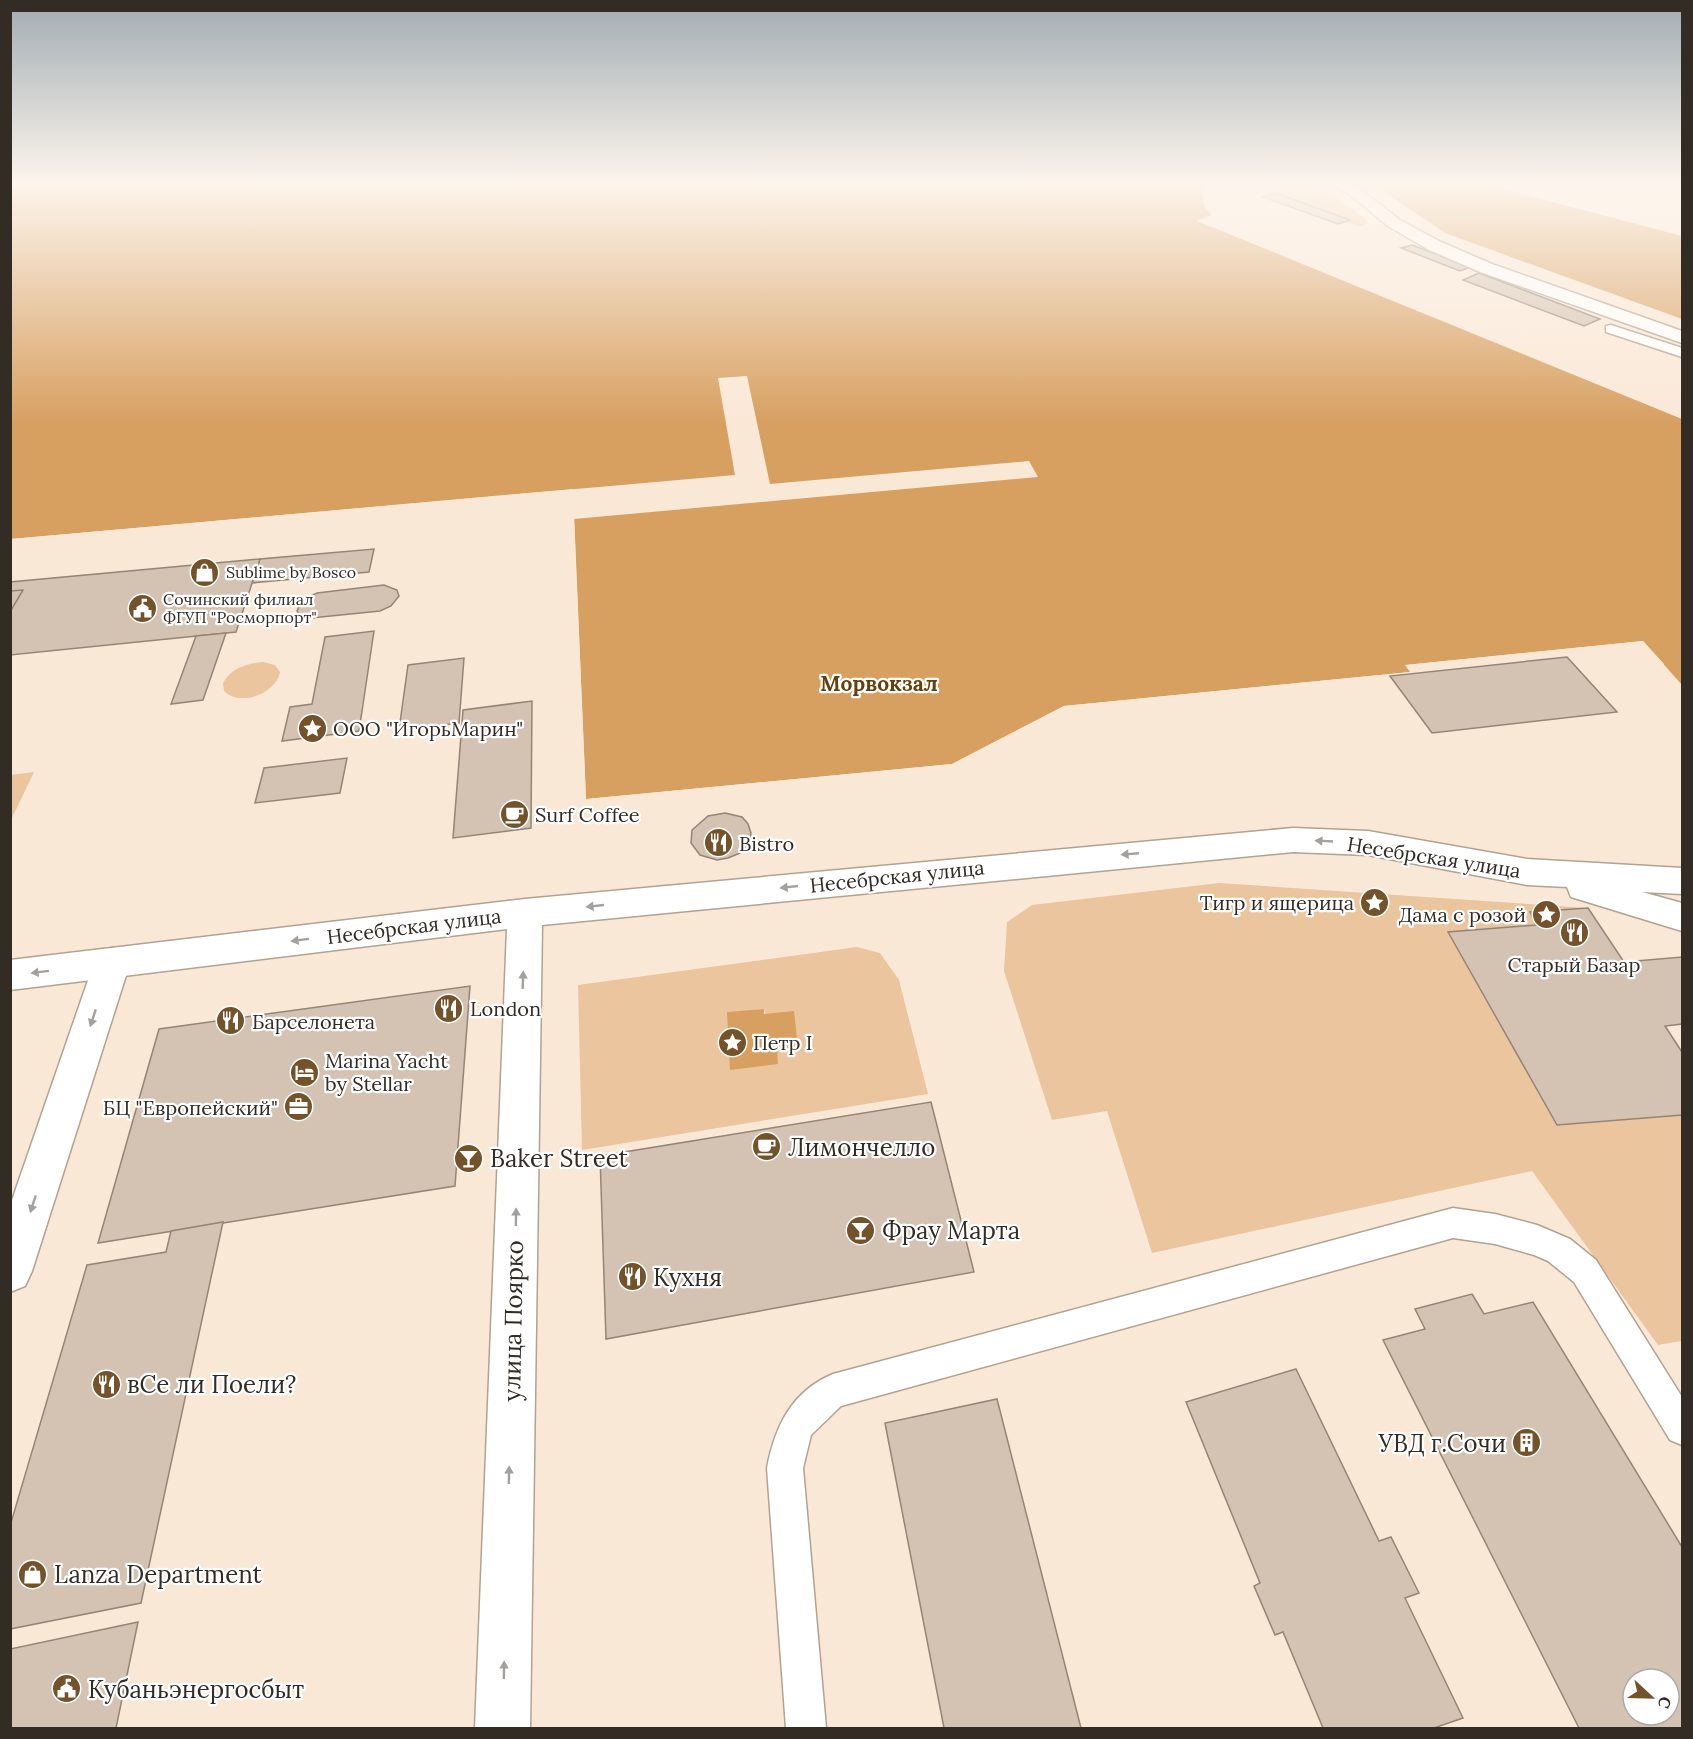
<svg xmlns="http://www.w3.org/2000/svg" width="1693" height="1739" font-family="Lora,serif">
<rect width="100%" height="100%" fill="#fae8d7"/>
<g fill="#ebc59e" fill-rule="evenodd">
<path d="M1262 183C1319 183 1323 185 1367 221V224L1360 227 1269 192 1277 188Z"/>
<path d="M263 662 275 665 280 672C276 694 240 707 224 691L223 683C231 668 248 663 263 662Z"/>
<path d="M34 772 12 818H11V775Z"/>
<path d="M1219 883 1588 908 1530 912 1536 925 1449 932 1557 1125 1682 1115V1341L1658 1345 1532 1171 1152 1253 1107 1111 1052 1120 1004 971 1007 922 1032 905Z"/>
<path d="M857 947 880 953 899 980 928 1094 582 1150 578 985ZM764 1009 776 1049 778 1063 727 1013Z"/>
</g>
<g fill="#d79f60">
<path d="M11 183H1202L1204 206 1212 215 1197 221 1682 419V685L1643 641 1406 665 1411 672 1064 706 952 764 586 799 573 489 11 539Z"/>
<path d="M1371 183H1480L1682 236V319L1445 233Z"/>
<path d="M764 1009V1014L794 1011 798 1047 777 1049 778 1064 730 1070 727 1012Z"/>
</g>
<path fill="#fae8d7" d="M747 376 770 484 1029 461 1038 477 574 519 586 799 952 764 1064 706 1410 672 1405 665 1643 641 1664 664 1661 665 1642 644 1411 667 1414 672 1411 675 1065 709 952 767 586 802 583 799 570 493 11 542V539L735 475 718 378Z"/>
<g fill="#d4c3b2" stroke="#948574" stroke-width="1.5" fill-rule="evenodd">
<path d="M1275 193 1350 220 1338 224 1263 197Z"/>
<path d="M1412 245 1470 267 1460 271 1401 248Z"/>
<path d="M1479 273 1600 319 1584 326 1463 280Z"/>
<path d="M374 549 369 572 252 583 260 559Z"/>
<path d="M260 559 236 632 10 655V582Z"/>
<path d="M384 585 397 590 399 596 391 606 380 611 311 618 301 616 297 611 302 600 317 593Z"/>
<path d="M23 590 10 612V591Z"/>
<path d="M374 631 359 731 282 741 290 707 312 704 325 637Z"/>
<path d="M226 633 203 700 171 704 196 636Z"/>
<path d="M1567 657 1617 712 1432 733 1390 676Z"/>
<path d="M464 658 459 723 399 730 408 665Z"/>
<path d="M532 701 531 828 453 838 463 710Z"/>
<path d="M347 758 340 793 255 803 264 768Z"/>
<path d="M725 813 742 817 748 824 751 833 750 842 740 853 728 858 717 860 700 855 691 843 692 830 708 816Z"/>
<path d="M1588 908 1624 962 1682 957V1024L1665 1026 1682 1052V1115L1557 1125 1448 932 1536 925 1530 912Z"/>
<path d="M470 986 455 1186 98 1243 159 1029Z"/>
<path d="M931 1102 974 1272 606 1339 600 1156Z"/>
<path d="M223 1222 141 1603 10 1629V1526L87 1265 166 1252 171 1231Z"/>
<path d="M1472 1294 1484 1314 1533 1302 1682 1547V1728H1579L1383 1340 1425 1329 1415 1309ZM1633 1679H1669V1715H1633Z"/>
<path d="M1296 1369 1379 1541 1391 1537 1419 1593 1405 1598 1463 1718 1434 1728H1323L1283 1632 1275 1635 1254 1586 1260 1583 1186 1402Z"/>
<path d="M997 1399 1081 1728H944L885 1423Z"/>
<path d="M138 1622 116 1728H10V1649Z"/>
</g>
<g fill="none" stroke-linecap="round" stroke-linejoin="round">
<defs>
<g id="service">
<path d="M1325 183H1340L1361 192 1351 194Z"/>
<path d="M1611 325 1682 348V357L1606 332V326Z"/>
<path d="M1453 1208 1495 1214 1537 1225 1570 1239 1596 1260 1682 1397V1445L1670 1440 1574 1282 1548 1261 1534 1255 1495 1244 1453 1238 841 1406 811 1435 803 1468 826 1728H786L767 1468C775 1426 792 1391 833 1374Z"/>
</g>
<g id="minor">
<path d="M1336 183H1352L1400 220 1441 242 1492 264 1682 331V343L1480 272 1429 250 1388 226Z"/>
<path d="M112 948 125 953 130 963 32 1271 25 1286 10 1292V1206L94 963 99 953Z"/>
</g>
<path id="secondary" d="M1293 828 1368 831 1527 859 1682 868V894L1642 892 1682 903V931L1571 897 1567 887 1527 885 1368 855 1293 852 542 925 530 1728H475L507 929 10 990V960L525 899Z"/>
</defs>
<use href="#service" stroke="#b2a291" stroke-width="3"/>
<use href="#minor" stroke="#b2a291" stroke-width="3"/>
<use href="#secondary" stroke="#b2a291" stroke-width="3"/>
<use href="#service" fill="#fff" fill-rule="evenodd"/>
<use href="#minor" fill="#fff" fill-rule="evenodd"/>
<use href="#secondary" fill="#fff" fill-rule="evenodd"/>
</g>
<defs><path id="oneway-solid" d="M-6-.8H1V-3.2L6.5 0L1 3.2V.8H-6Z" transform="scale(1.5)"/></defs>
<g fill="#a3a09d">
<use href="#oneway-solid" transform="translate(1324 841) rotate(-177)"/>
<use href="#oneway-solid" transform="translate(1130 854) rotate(175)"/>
<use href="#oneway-solid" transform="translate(789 887) rotate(174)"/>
<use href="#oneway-solid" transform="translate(595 906) rotate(174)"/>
<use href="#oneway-solid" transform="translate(300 940) rotate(173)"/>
<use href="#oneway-solid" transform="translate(40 972) rotate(173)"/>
<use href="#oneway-solid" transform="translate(523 980) rotate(-88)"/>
<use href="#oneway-solid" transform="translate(93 1018) rotate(108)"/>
<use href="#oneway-solid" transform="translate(33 1204) rotate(108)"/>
<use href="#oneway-solid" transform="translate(516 1217) rotate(-89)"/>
<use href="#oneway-solid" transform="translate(509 1475) rotate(-89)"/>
<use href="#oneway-solid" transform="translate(504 1670) rotate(-89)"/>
</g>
<linearGradient id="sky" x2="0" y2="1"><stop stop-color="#a1acb2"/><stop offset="0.43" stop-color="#fdf5ed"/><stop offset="1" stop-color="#fdf5ed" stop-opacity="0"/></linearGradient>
<rect width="1693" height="426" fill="url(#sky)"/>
<defs>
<symbol id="shop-disc" viewBox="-11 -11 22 22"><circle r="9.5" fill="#74522a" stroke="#fff"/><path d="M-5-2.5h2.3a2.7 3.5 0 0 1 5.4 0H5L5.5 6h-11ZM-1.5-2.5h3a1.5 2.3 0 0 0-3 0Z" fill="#fff"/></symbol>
<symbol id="civic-disc" viewBox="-11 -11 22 22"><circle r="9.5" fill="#74522a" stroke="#fff"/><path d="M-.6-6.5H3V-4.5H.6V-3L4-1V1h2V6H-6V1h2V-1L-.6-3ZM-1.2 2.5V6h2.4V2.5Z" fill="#fff"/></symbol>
<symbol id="sight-disc" viewBox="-11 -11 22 22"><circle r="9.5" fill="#74522a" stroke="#fff"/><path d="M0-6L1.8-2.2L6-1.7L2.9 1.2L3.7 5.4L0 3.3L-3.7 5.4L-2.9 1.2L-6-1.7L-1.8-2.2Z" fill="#fff"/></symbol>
<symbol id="cafe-disc" viewBox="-11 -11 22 22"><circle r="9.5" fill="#74522a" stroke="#fff"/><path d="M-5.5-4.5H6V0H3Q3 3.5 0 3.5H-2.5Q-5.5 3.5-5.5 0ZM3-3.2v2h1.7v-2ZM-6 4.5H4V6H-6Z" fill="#fff"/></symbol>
<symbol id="restaurant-disc" viewBox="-11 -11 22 22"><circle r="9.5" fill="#74522a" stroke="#fff"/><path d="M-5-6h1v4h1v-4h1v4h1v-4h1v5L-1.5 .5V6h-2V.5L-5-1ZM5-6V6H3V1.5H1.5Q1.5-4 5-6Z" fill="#fff"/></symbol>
<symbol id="hotel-disc" viewBox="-11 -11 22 22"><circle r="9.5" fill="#74522a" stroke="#fff"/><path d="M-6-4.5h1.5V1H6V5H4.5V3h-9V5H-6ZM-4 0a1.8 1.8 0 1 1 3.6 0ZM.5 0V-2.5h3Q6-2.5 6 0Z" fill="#fff"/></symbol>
<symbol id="office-disc" viewBox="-11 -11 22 22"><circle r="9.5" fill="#74522a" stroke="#fff"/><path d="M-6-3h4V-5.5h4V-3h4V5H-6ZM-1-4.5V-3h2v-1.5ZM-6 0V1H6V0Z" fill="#fff"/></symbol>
<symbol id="bar-disc" viewBox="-11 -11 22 22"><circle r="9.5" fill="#74522a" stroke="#fff"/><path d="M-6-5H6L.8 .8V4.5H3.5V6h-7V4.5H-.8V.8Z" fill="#fff"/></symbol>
<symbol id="building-disc" viewBox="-11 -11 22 22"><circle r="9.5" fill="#74522a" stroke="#fff"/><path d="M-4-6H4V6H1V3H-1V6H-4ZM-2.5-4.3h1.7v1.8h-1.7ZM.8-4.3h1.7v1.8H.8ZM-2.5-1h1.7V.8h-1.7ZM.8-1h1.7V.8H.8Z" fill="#fff"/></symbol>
</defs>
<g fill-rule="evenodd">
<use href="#shop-disc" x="188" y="556" width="33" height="33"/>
<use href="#civic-disc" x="126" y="592" width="33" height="33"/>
<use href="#sight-disc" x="296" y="712" width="33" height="33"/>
<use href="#cafe-disc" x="498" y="798" width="33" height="33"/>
<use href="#restaurant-disc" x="702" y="826" width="33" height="33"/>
<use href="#sight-disc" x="1358" y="886" width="33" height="33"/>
<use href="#sight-disc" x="1530" y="898" width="33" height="33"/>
<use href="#restaurant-disc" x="1558" y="916" width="33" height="33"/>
<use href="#restaurant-disc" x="432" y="992" width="33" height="33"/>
<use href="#restaurant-disc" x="214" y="1004" width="33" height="33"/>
<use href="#sight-disc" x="716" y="1026" width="33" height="33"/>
<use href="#hotel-disc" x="288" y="1056" width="33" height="33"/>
<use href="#office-disc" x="282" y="1090" width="33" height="33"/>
<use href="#cafe-disc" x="750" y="1130" width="33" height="33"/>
<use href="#bar-disc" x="452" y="1142" width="33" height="33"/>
<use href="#bar-disc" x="844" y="1214" width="33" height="33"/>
<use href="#restaurant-disc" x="616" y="1260" width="33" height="33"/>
<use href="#restaurant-disc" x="90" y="1368" width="33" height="33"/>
<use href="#building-disc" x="1510" y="1426" width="33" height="33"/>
<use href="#shop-disc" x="16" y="1558" width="33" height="33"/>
<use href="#civic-disc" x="50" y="1672" width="33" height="33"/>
</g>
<g text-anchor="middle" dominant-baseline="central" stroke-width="4.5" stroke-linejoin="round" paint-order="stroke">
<g font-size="16" fill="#322c25" stroke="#fff" text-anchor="start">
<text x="226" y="572">Sublime by Bosco</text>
<text x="163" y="599">Сочинский филиал<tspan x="163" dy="18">ФГУП "Росморпорт"</tspan></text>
</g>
<g font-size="20" fill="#322c25" stroke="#fff" text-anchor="start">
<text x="333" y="728">ООО "ИгорьМарин"</text>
<text x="535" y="814">Surf Coffee</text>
<text x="739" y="843">Bistro</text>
<text x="1354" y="902" text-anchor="end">Тигр и ящерица</text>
<text x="1526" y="914" text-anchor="end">Дама с розой</text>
<text x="1574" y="964" text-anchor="middle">Старый Базар</text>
<text x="470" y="1008">London</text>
<text x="252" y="1021">Барселонета</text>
<text x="753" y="1042">Петр I</text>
<text x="325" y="1060">Marina Yacht<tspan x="325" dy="23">by Stellar</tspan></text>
<text x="278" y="1107" text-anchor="end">БЦ "Европейский"</text>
</g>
<g font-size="20" fill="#322c25" stroke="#fff">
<text transform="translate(1434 857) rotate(9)">Несебрская улица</text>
<text transform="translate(897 876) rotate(-6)">Несебрская улица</text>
<text transform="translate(414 926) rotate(-7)">Несебрская улица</text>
</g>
<g font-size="21" font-weight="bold" fill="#65400f" stroke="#fff">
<text x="879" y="683">Морвокзал</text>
</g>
<g font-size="24" fill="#322c25" stroke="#fff" text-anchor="start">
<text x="788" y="1147">Лимончелло</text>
<text x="490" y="1158">Baker Street</text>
<text x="882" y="1230">Фрау Марта</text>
<text x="653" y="1277">Кухня</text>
<text x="127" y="1384">вСе ли Поели?</text>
<text x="1506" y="1443" text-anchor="end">УВД г.Сочи</text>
<text x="54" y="1574">Lanza Department</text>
<text x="88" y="1689">Кубаньэнергосбыт</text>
</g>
<g font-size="24" fill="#322c25" stroke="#fff">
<text transform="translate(513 1321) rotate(-89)">улица Поярко</text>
</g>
</g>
<rect width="1693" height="1739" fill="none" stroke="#322c25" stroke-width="24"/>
<g transform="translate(1651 1697) rotate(112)"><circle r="28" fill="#ffffff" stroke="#adaba8" stroke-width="1.5"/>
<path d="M0-4.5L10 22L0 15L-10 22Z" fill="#74522a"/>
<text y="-9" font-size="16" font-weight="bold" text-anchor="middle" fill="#322c25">С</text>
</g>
</svg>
